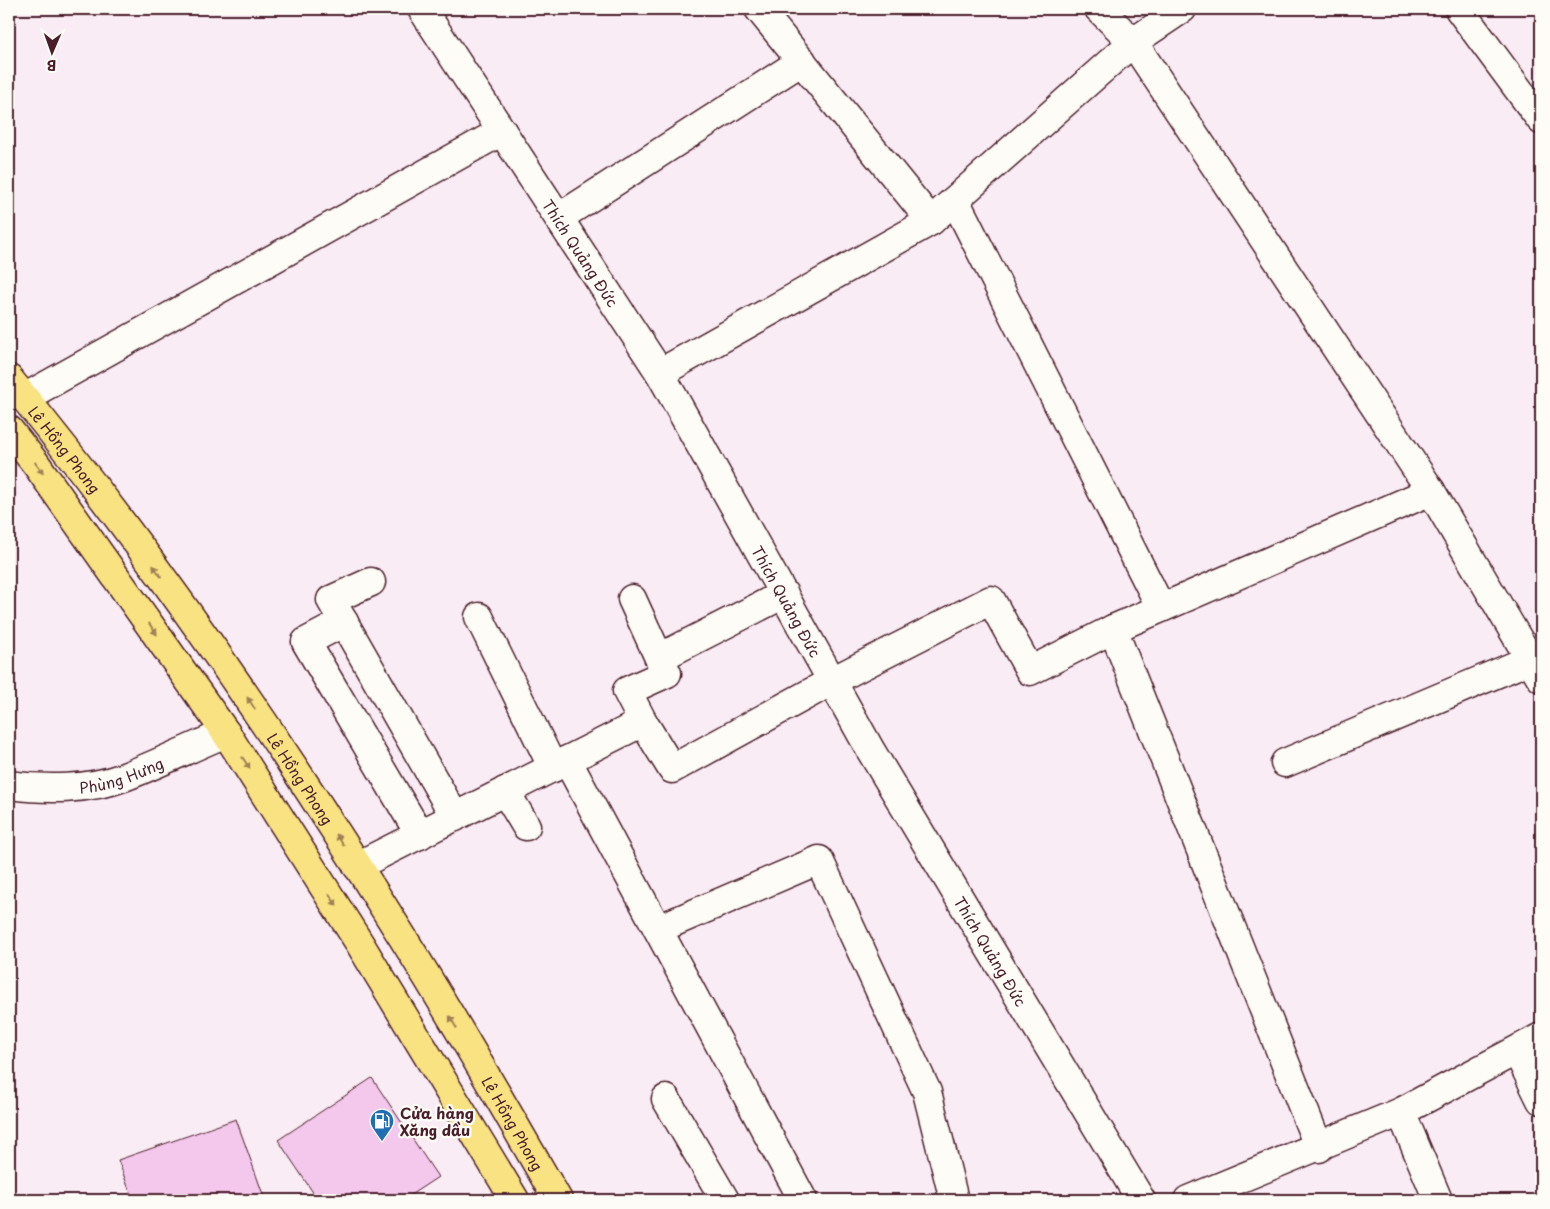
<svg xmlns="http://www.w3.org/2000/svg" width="1550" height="1209" font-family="'Playpen Sans',sans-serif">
<rect width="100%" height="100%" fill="#faecf4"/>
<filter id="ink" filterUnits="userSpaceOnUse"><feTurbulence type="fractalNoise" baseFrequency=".02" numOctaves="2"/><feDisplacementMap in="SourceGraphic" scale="10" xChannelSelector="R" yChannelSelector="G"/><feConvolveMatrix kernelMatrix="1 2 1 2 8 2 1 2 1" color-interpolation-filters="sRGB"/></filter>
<g filter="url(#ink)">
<g fill="#f4c7ec" stroke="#4a1f2b">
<path d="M372 1078 438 1177 403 1200H318L278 1140Z"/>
<path d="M236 1119 265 1200H133L118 1160Z"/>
</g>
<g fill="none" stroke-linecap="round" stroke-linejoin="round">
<defs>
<g id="minor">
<path id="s1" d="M422 9 660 373 871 751 1141 1200"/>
<path d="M759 9 931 221"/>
<path d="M1099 9 1133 42 1431 491 1541 678"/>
<path d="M1459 9 1541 120"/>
<path d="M955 200 1161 608"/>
<path d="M560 217 802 61"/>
<path d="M660 373 931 221 1133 42 1182 9"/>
<path d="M24 398 502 131"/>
<path d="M371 582 331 600 455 817"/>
<path d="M632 599 659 658"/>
<path d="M479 617 553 768"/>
<path d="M344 622 306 642 420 835"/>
<path d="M1113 629 1319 1148"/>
<path d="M643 722 672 769 832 681 991 600 1030 671 1113 629 1431 491"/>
<path d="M567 760 803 1200"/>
<path d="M1285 763 1531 659"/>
<path id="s2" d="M9 785C45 790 89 790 124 777 158 764 192 747 226 733"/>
<path d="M505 791 526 826"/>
<path d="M357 866 643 722 627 691 667 673 659 658 784 594"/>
<path d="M658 929 819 860 927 1092 954 1200"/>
<path d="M1517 1051 1541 1100"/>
<path d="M666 1099 725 1200"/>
<path d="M1401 1112 1438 1200"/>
<path d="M1188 1200 1401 1112 1541 1037"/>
</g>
<g id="major">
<path id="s3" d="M9 379C150 550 276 734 393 922 451 1013 504 1107 558 1200"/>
<path d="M9 430 36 464 226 733 360 944 515 1200"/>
</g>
</defs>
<use href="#minor" stroke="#4a1f2b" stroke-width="31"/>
<use href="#major" stroke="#4a1f2b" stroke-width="31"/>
<use href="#minor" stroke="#fdfcf7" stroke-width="28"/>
<use href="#major" stroke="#f8e281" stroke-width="28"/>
</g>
<defs><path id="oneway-solid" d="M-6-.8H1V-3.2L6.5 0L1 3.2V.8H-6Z" transform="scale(1.25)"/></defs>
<g fill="#a18056">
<use href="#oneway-solid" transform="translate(39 468) rotate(54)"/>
<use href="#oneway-solid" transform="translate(157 571) rotate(-126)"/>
<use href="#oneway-solid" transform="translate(153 629) rotate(55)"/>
<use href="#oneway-solid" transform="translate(251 703) rotate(-124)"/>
<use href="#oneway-solid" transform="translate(246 763) rotate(58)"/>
<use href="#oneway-solid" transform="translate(340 840) rotate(-123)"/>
<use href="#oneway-solid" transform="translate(333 900) rotate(58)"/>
<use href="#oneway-solid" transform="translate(453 1022) rotate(-121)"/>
</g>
</g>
<defs>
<symbol id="fuel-pin" viewBox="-11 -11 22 30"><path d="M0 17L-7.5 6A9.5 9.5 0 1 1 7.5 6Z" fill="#1f6fb2" stroke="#fdfcf7"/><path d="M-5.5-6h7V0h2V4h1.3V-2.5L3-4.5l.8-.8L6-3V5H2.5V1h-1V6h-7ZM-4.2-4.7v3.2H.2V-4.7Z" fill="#fff"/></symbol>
</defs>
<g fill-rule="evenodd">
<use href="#fuel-pin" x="368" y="1107" width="28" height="38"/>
</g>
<g text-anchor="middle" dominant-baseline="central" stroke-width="4.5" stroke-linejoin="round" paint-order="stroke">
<g font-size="15" fill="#4a1f2b" stroke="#fdfcf7">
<text stroke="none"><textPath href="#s1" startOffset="291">Thích Quảng Đức</textPath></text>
<text stroke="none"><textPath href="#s3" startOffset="90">Lê Hồng Phong</textPath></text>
<text stroke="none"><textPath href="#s1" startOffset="696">Thích Quảng Đức</textPath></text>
<text stroke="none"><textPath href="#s2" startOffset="114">Phùng Hưng</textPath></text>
<text stroke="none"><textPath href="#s3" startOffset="495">Lê Hồng Phong</textPath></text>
<text stroke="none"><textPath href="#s1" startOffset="1101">Thích Quảng Đức</textPath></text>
<text stroke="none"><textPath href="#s3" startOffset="900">Lê Hồng Phong</textPath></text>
</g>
<g font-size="15" font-weight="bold" fill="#4a1f2b" stroke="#fdfcf7" text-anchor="start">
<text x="400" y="1112">Cửa hàng<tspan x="400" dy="17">Xăng dầu</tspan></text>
</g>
</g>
<rect width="1550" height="1209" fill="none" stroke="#fdfcf7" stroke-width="30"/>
<rect x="15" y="15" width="1520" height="1179" fill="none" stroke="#4a1f2b" stroke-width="2" filter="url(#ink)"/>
<g transform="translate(52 52) rotate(182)" stroke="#fdfcf7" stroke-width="4" paint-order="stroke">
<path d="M0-4L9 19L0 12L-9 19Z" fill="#4a1f2b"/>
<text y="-8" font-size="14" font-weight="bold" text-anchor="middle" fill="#4a1f2b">B</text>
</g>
</svg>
